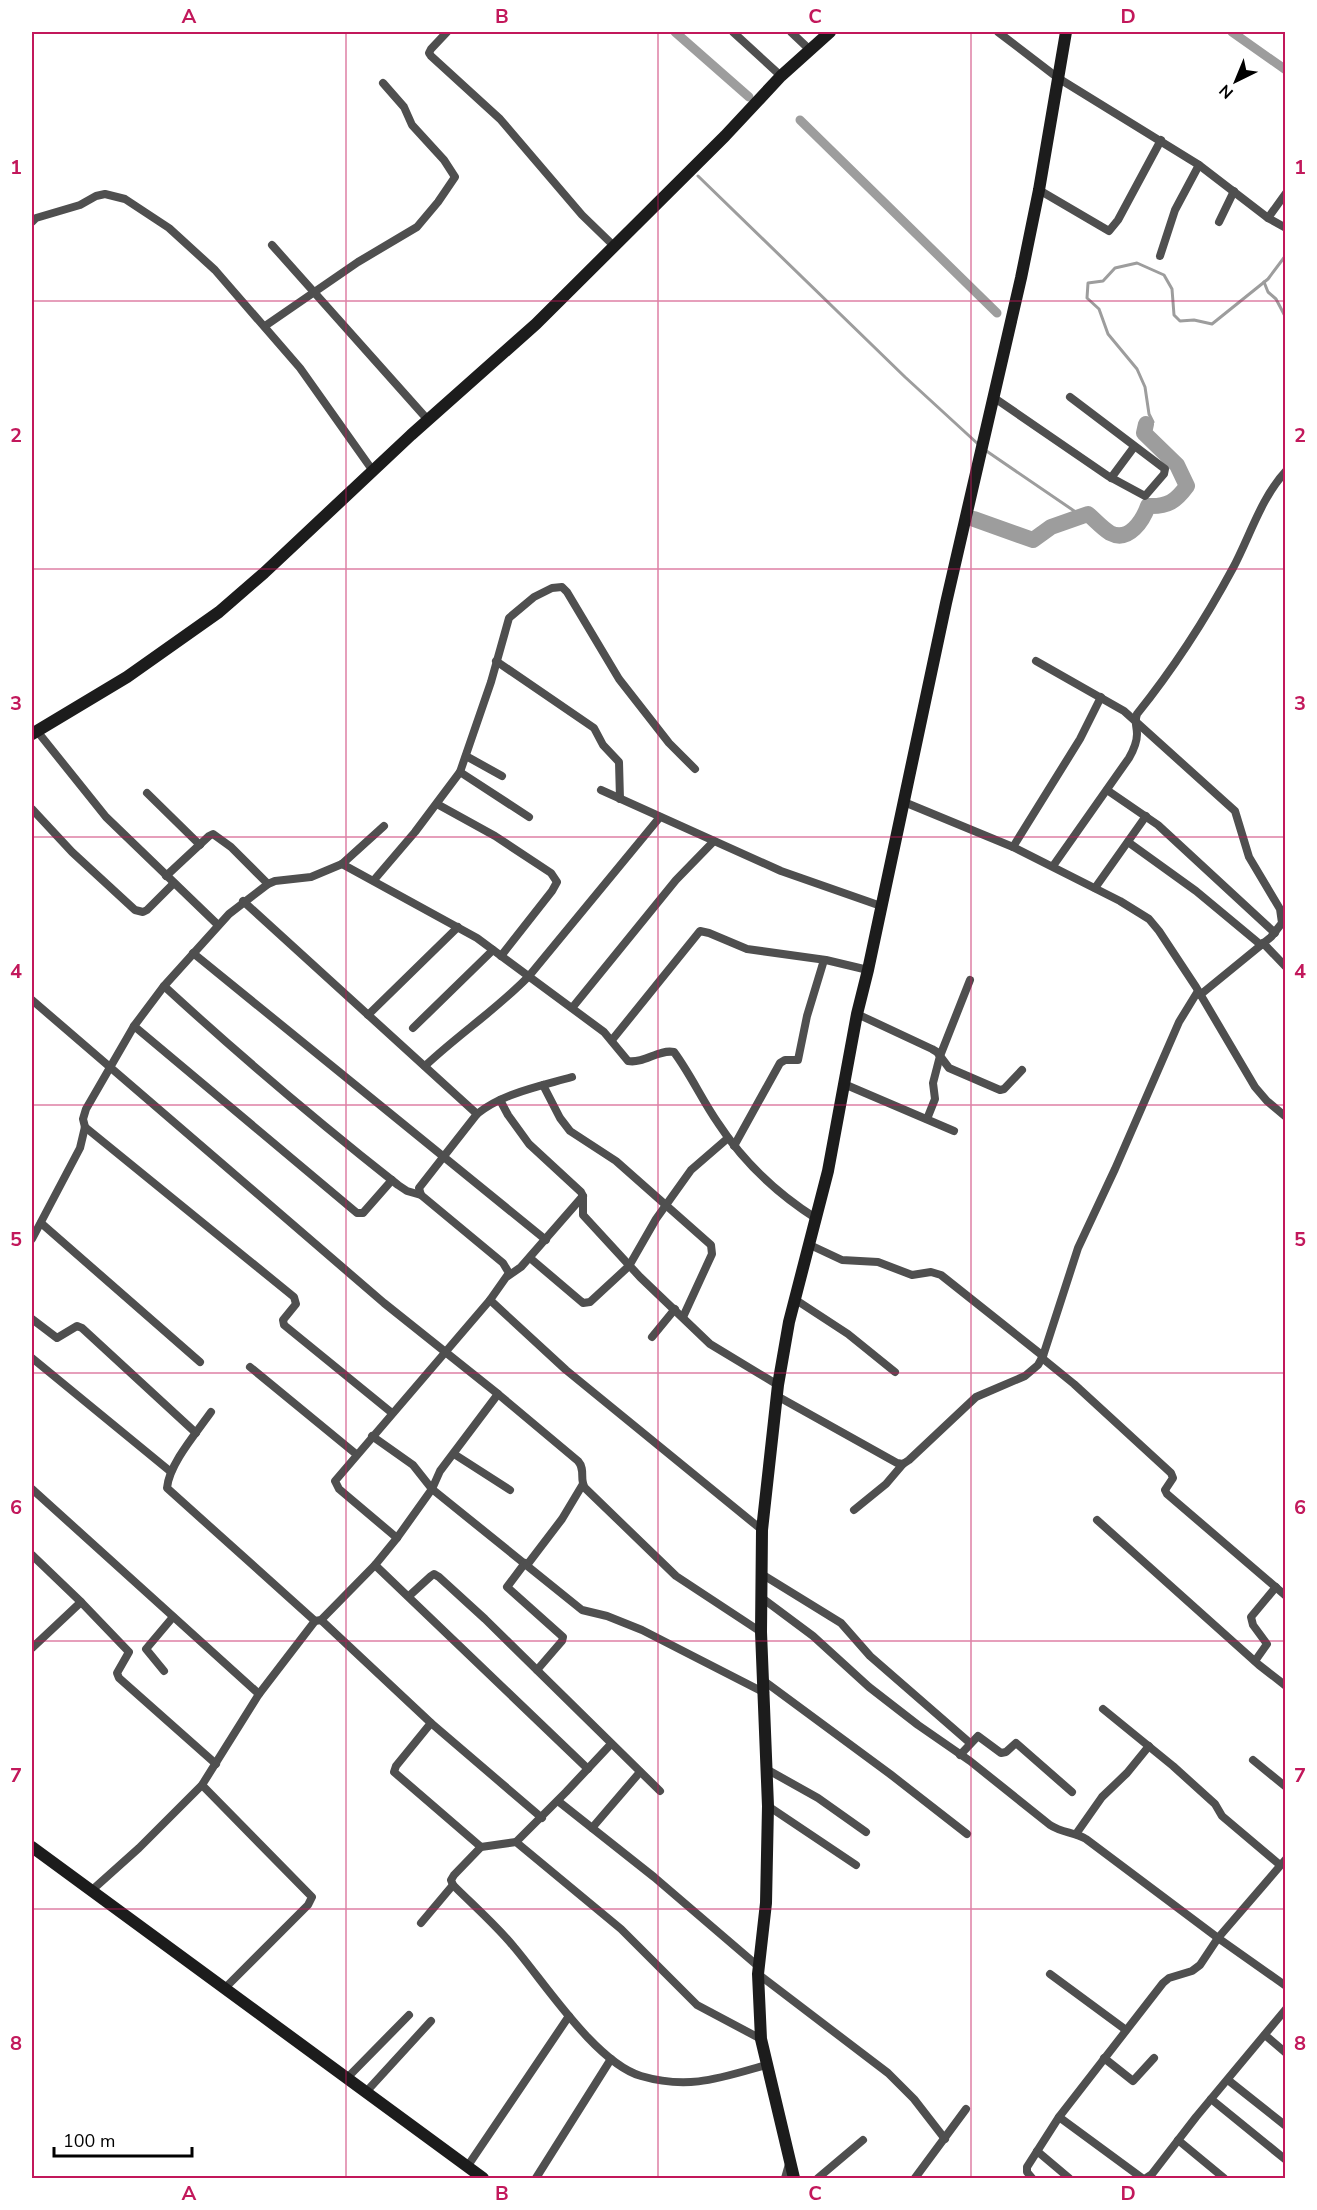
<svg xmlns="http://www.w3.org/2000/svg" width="1317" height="2210" font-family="'Nunito Sans',sans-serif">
<rect width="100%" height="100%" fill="#fff"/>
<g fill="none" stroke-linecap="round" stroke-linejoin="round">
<g stroke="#9d9d9d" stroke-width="3">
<path d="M698 176 905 377 978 444"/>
<path d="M1264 282 1268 292 1276 299 1286 318"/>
<path d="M1146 424 1153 422 1149 414 1145 387 1137 369 1108 334 1099 309 1087 298 1088 283 1103 281 1115 268 1137 263 1164 275 1172 289 1174 315 1180 321 1194 320 1212 324 1268 279 1286 255"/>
<path d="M985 450 1083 517"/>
</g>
<g stroke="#9d9d9d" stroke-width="9">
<path d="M675 32 749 97"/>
<path d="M1232 32 1286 70"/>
<path d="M800 120 997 313"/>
</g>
<path stroke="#9d9d9d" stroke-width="16" d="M974 519 1033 540 1051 527 1088 514C1095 520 1102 528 1110 533 1129 543 1143 520 1148 506 1168 507 1176 501 1187 486L1177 465 1144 433 1146 424"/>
<g stroke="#4f4f4f" stroke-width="8">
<path d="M447 32 431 49 429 53 431 56 500 119 582 215 614 246"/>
<path d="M733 32 781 76"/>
<path d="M791 32 810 50"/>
<path d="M998 32 1058 78 1199 165 1268 218 1286 228"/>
<path d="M1039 190 1109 231 1118 220 1161 140"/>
<path d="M1268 218 1286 193"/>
<path d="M32 222 36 218 80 205 96 196 105 194 125 199 169 228 215 270 300 368 373 471"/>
<path d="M1219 222 1234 191"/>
<path d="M272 245 428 420"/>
<path d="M1160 256 1175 210 1199 165"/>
<path d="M265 326 358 262 417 227 438 202 455 177 444 160 412 125 404 107 383 83"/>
<path d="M993 397 1108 476 1145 496 1164 474 1165 469 1070 397"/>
<path d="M1111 478 1134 447"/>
<path d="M496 661 594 728 603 745 619 762 620 799"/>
<path d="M1036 661 1124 711 1235 811 1249 857 1280 909 1282 923 1271 937 1200 995"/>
<path d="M37 731 106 817 218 925"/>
<path d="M466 756 502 776"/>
<path d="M460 772 529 817"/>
<path d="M601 790 781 871 881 906"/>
<path d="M1107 790 1158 825 1275 933"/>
<path d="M147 793 200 845"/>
<path d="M904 802 1013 847 1120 901 1149 919 1159 931 1196 987 1255 1087 1267 1101 1286 1117"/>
<path d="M437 804 495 836 551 873 557 882 552 891 501 956"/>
<path d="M32 809 72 852 135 910 143 912 147 910 174 883"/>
<path d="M1128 842 1196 891 1261 945"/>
<path d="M1013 847 1080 739 1101 697"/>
<path d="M342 864 477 938 604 1032 628 1061C644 1064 658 1049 674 1052 691 1075 702 1100 718 1123 744 1163 776 1193 817 1219"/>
<path d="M1053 866 1129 758C1133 751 1137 743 1137 734 1137 726 1134 722 1137 714 1174 668 1205 620 1233 568 1250 536 1261 498 1286 471"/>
<path d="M166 876 209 836 213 834 231 847 268 884"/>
<path d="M374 880 415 832 460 772 491 682 509 618 534 597 552 588 562 587 567 592 619 679 669 743 695 769"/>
<path d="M1095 888 1146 816"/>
<path d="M243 901 477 1114"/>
<path d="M1263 943 1286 967"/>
<path d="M193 953 546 1240"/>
<path d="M164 986C239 1055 317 1121 398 1185L407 1191 421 1195"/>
<path d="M32 1000 384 1303 498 1394 440 1471 432 1489 397 1538 375 1565 321 1620 315 1621 259 1694 202 1785 139 1848 91 1891"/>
<path d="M572 1008 676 880 714 841"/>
<path d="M857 1014 932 1049 937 1052 949 1068 1000 1090 1004 1089 1022 1070"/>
<path d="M368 1015 458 927"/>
<path d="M134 1026 357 1213H363L392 1180"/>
<path d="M413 1028 493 950"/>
<path d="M612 1040 700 931 709 933 747 949 826 960 868 970"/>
<path d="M425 1066C459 1034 497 1009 529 976L660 817"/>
<path d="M844 1084 954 1131"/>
<path d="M543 1085 560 1118 570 1131 616 1161 711 1245 712 1254 683 1317"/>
<path d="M500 1100 508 1115 529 1144 581 1192 583 1196V1215L640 1277 710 1344 778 1385"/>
<path d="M927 1119 935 1099 933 1083 940 1056 970 980"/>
<path d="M85 1127 294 1297 296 1304 283 1320 284 1325 392 1413"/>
<path d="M734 1146 780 1063 785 1060H798L807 1016 824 960"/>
<path d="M41 1223 200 1362"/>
<path d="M32 1239 80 1148 85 1127 83 1119 86 1109 134 1026 164 986 229 914 268 884 275 881 311 877 342 864 384 826"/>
<path d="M810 1245 842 1260 878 1262 912 1275 931 1272 941 1275 1043 1356"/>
<path d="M530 1258 583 1303 590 1302 629 1266 656 1219 691 1170 728 1138"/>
<path d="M508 1276 521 1267 583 1196"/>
<path d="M490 1300 566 1370 762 1530"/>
<path d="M796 1300 848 1334 895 1372"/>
<path d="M32 1319 57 1338 77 1326 82 1328 196 1433"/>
<path d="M652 1337 675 1309"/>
<path d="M32 1358 171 1472"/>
<path d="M1042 1358 1074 1384 1171 1473 1173 1478 1165 1490 1167 1494 1286 1596"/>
<path d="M250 1367 356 1454"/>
<path d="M498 1394 578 1461C586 1470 579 1479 585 1488L676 1576 761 1632"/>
<path d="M777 1396 897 1463 903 1464 909 1460 976 1397 1025 1376 1038 1365 1043 1356 1078 1248 1115 1169 1179 1022 1198 991"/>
<path d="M211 1412C197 1432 169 1464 167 1488L315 1621"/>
<path d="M372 1436 413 1465 432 1489 582 1610 607 1616 642 1630 765 1693"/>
<path d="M454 1454 510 1490"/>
<path d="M32 1489 259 1694"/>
<path d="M854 1510 886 1484 903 1464"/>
<path d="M1097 1520 1259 1665 1286 1686"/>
<path d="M397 1538 339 1489 335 1481 490 1300 509 1273 503 1263 421 1195 419 1188 477 1114C503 1093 541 1086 572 1077"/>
<path d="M32 1555 81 1602 129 1652 117 1673 119 1678 216 1764"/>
<path d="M525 1563 507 1587 563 1637 562 1641 537 1670"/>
<path d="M375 1565 588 1769"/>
<path d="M527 1565 562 1519 583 1484"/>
<path d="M763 1575 841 1623 870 1656 970 1743"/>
<path d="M409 1596 431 1576 434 1574 439 1577 485 1619 660 1791"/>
<path d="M762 1598 813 1636 869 1687 918 1725 970 1761 1050 1825C1062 1833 1075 1832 1086 1839L1218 1938 1286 1986"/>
<path d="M321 1620 431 1723 542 1818"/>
<path d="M32 1648 81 1602"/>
<path d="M1255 1661 1267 1644 1253 1625 1251 1617 1276 1587"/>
<path d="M164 1671 146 1649 173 1617"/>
<path d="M764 1681 890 1774 967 1834"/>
<path d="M1103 1709 1173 1766 1215 1804 1222 1816 1280 1865"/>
<path d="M431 1723 396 1766 394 1772 481 1847"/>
<path d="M960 1755 978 1736 1001 1753 1006 1752 1016 1743 1072 1792"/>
<path d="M1253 1760 1286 1787"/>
<path d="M768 1770 818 1798 866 1832"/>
<path d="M202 1785 312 1897 308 1905 225 1988"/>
<path d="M558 1801 654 1877 759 1967"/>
<path d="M768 1806 856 1865"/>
<path d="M592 1828 640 1772"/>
<path d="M1076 1834 1102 1797 1127 1773 1149 1746"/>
<path d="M516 1842 566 1792 611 1744"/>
<path d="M421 1923 453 1885"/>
<path d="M758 1974 888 2073 914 2099 945 2139"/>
<path d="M1050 1974 1126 2030"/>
<path d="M1265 2035 1286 2053"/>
<path d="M761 2039 697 2005 621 1929 516 1842 481 1847 454 1875 451 1880 453 1885C473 1905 496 1925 514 1947 544 1982 596 2063 641 2076 689 2090 720 2078 766 2065"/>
<path d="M1104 2058 1133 2081 1154 2058"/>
<path d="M348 2077 409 2015"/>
<path d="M1228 2080 1286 2126"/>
<path d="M366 2092 431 2021"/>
<path d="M1211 2099 1286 2160"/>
<path d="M1059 2117 1142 2178"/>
<path d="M1178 2140 1224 2178"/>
<path d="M1037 2151 1069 2178"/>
<path d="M467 2167 569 2016"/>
<path d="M536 2178 611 2059"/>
<path d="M785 2178 789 2164"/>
<path d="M818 2178 863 2140"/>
<path d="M915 2178 966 2109"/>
<path d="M1032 2178 1027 2172V2167L1059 2117 1163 1983 1169 1978 1192 1971 1200 1965 1218 1938 1286 1859"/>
<path d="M1146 2178 1152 2174 1196 2117 1286 2009"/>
</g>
<g stroke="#1c1c1c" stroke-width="12">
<path d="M32 734 127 677 219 612 264 573 411 435 536 324 725 136 781 76 830 32"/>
<path d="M32 1847 483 2178"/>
<path d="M794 2178 761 2039 758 1974 766 1903 768 1806 761 1632 762 1530 778 1385 789 1322 828 1171 857 1014 868 970 946 603 1021 278 1039 190 1066 32"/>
</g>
</g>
<path fill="none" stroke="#c2185b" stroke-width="1.5" stroke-opacity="0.55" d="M346 32V2178M658 32V2178M971 32V2178M32 301H1286M32 569H1286M32 837H1286M32 1105H1286M32 1373H1286M32 1641H1286M32 1909H1286"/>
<rect width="1317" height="2210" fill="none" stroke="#ffffff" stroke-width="66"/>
<g transform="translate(1236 81) rotate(223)" stroke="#ffffff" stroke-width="4.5" paint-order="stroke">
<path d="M0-4.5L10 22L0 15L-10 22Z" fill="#000000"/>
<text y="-9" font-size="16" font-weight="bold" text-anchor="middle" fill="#000000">N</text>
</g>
<path d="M54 2147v9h138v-9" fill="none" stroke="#000000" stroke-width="3"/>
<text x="63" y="2147" font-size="18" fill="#000000" stroke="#ffffff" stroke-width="4.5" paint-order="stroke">100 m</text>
<rect x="33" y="33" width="1251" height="2144" fill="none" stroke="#c2185b" stroke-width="2"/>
<g font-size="20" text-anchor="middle" font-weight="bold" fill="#c2185b">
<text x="189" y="23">A</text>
<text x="502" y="23">B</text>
<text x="815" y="23">C</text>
<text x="1128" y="23">D</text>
<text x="16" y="174">1</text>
<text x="1300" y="174">1</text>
<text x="16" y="442">2</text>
<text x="1300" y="442">2</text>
<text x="16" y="710">3</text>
<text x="1300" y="710">3</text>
<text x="16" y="978">4</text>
<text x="1300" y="978">4</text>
<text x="16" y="1246">5</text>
<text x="1300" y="1246">5</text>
<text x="16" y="1514">6</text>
<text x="1300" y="1514">6</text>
<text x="16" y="1782">7</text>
<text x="1300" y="1782">7</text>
<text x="16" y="2050">8</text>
<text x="1300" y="2050">8</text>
<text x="189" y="2200">A</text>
<text x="502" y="2200">B</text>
<text x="815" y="2200">C</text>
<text x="1128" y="2200">D</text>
</g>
</svg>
